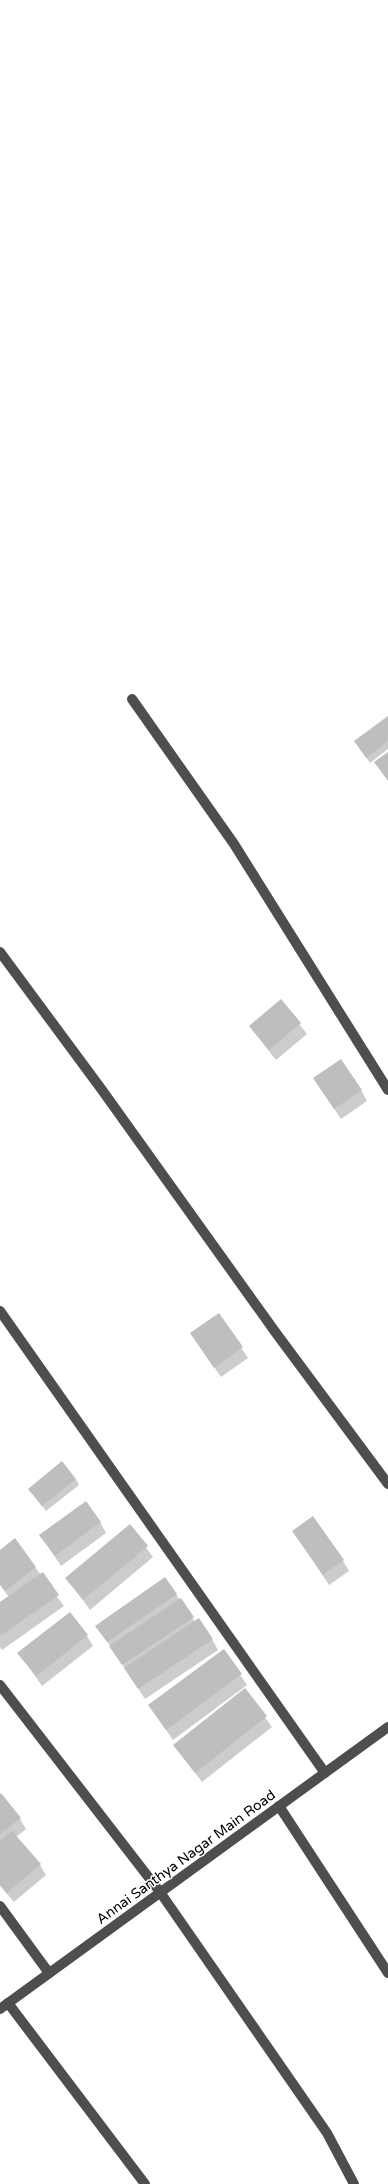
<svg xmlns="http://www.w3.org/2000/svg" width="388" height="2184" font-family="'Varela Round',sans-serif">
<rect width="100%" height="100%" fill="#fff"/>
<g fill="#0003">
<path d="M388 718V749L370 763 359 747Z"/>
<path d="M281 1001 307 1034 276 1060 250 1027Z"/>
<path d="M314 1079 361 1090 367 1101 341 1119Z"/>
<path d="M219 1314 248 1358 221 1377 192 1334Z"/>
<path d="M76 1479 79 1485 46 1511 29 1489Z"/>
<path d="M100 1522 106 1533 61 1566 41 1536Z"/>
<path d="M130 1526 153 1557 90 1610 67 1578Z"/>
<path d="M293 1531 343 1561 349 1571 329 1585Z"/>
<path d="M0 1551 35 1567 64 1606 2 1650 0 1647V1603L9 1597 0 1585Z"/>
<path d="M165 1578 195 1622 212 1639 218 1650 145 1699 97 1626Z"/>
<path d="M87 1636 93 1646 42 1686 19 1653Z"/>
<path d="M223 1650 247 1685 173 1740 149 1705Z"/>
<path d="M245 1689 272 1727 202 1782 174 1745Z"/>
<path d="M0 1796 20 1819 26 1829 16 1837 40 1865 46 1875 14 1902 0 1886Z"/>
</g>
<g fill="#bebebe">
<path d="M388 716V741L366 758 354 741Z"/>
<path d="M388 752V781L374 762Z"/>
<path d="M281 999 301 1023 269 1050 249 1026Z"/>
<path d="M341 1059 362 1090 334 1109 313 1078Z"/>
<path d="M219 1313 243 1347 214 1368 190 1333Z"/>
<path d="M62 1461 76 1479 42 1506 28 1489Z"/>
<path d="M86 1501 101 1522 55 1556 39 1535Z"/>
<path d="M313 1516 344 1560 323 1575 292 1531Z"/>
<path d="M130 1524 148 1546 83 1600 65 1578Z"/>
<path d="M15 1538 36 1567 5 1591 0 1584V1550Z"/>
<path d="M43 1572 59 1595 0 1636V1602Z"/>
<path d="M165 1577 177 1594 107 1642 95 1626Z"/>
<path d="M181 1598 194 1617 122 1665 109 1646Z"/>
<path d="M70 1612 88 1635 36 1676 17 1653Z"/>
<path d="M199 1618 213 1639 138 1689 124 1668Z"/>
<path d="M224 1649 242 1674 166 1730 148 1705Z"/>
<path d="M245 1688 267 1716 195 1773 173 1745Z"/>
<path d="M1 1793 21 1818 0 1834V1794Z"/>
<path d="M12 1831 41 1864 7 1893 0 1884V1841Z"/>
</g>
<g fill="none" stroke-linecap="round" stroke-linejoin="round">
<g stroke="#4e4e4e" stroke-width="10">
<path d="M132 699 234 844 388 1090"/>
<path d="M0 952 102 1090 276 1333 388 1484"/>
<path d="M0 1311 325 1773"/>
<path d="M0 1685 160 1892 327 2133 354 2184"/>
<path d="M279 1806 388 1973"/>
<path d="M0 1906 49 1973"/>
<path d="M8 2003 145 2184"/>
<path d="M0 2009 388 1727"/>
</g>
</g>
<g text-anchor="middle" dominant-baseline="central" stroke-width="3" stroke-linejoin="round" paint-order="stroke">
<g font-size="14" fill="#000" stroke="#fff">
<text transform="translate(186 1857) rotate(-36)">Annai Santhya Nagar Main Road</text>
</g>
</g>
</svg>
